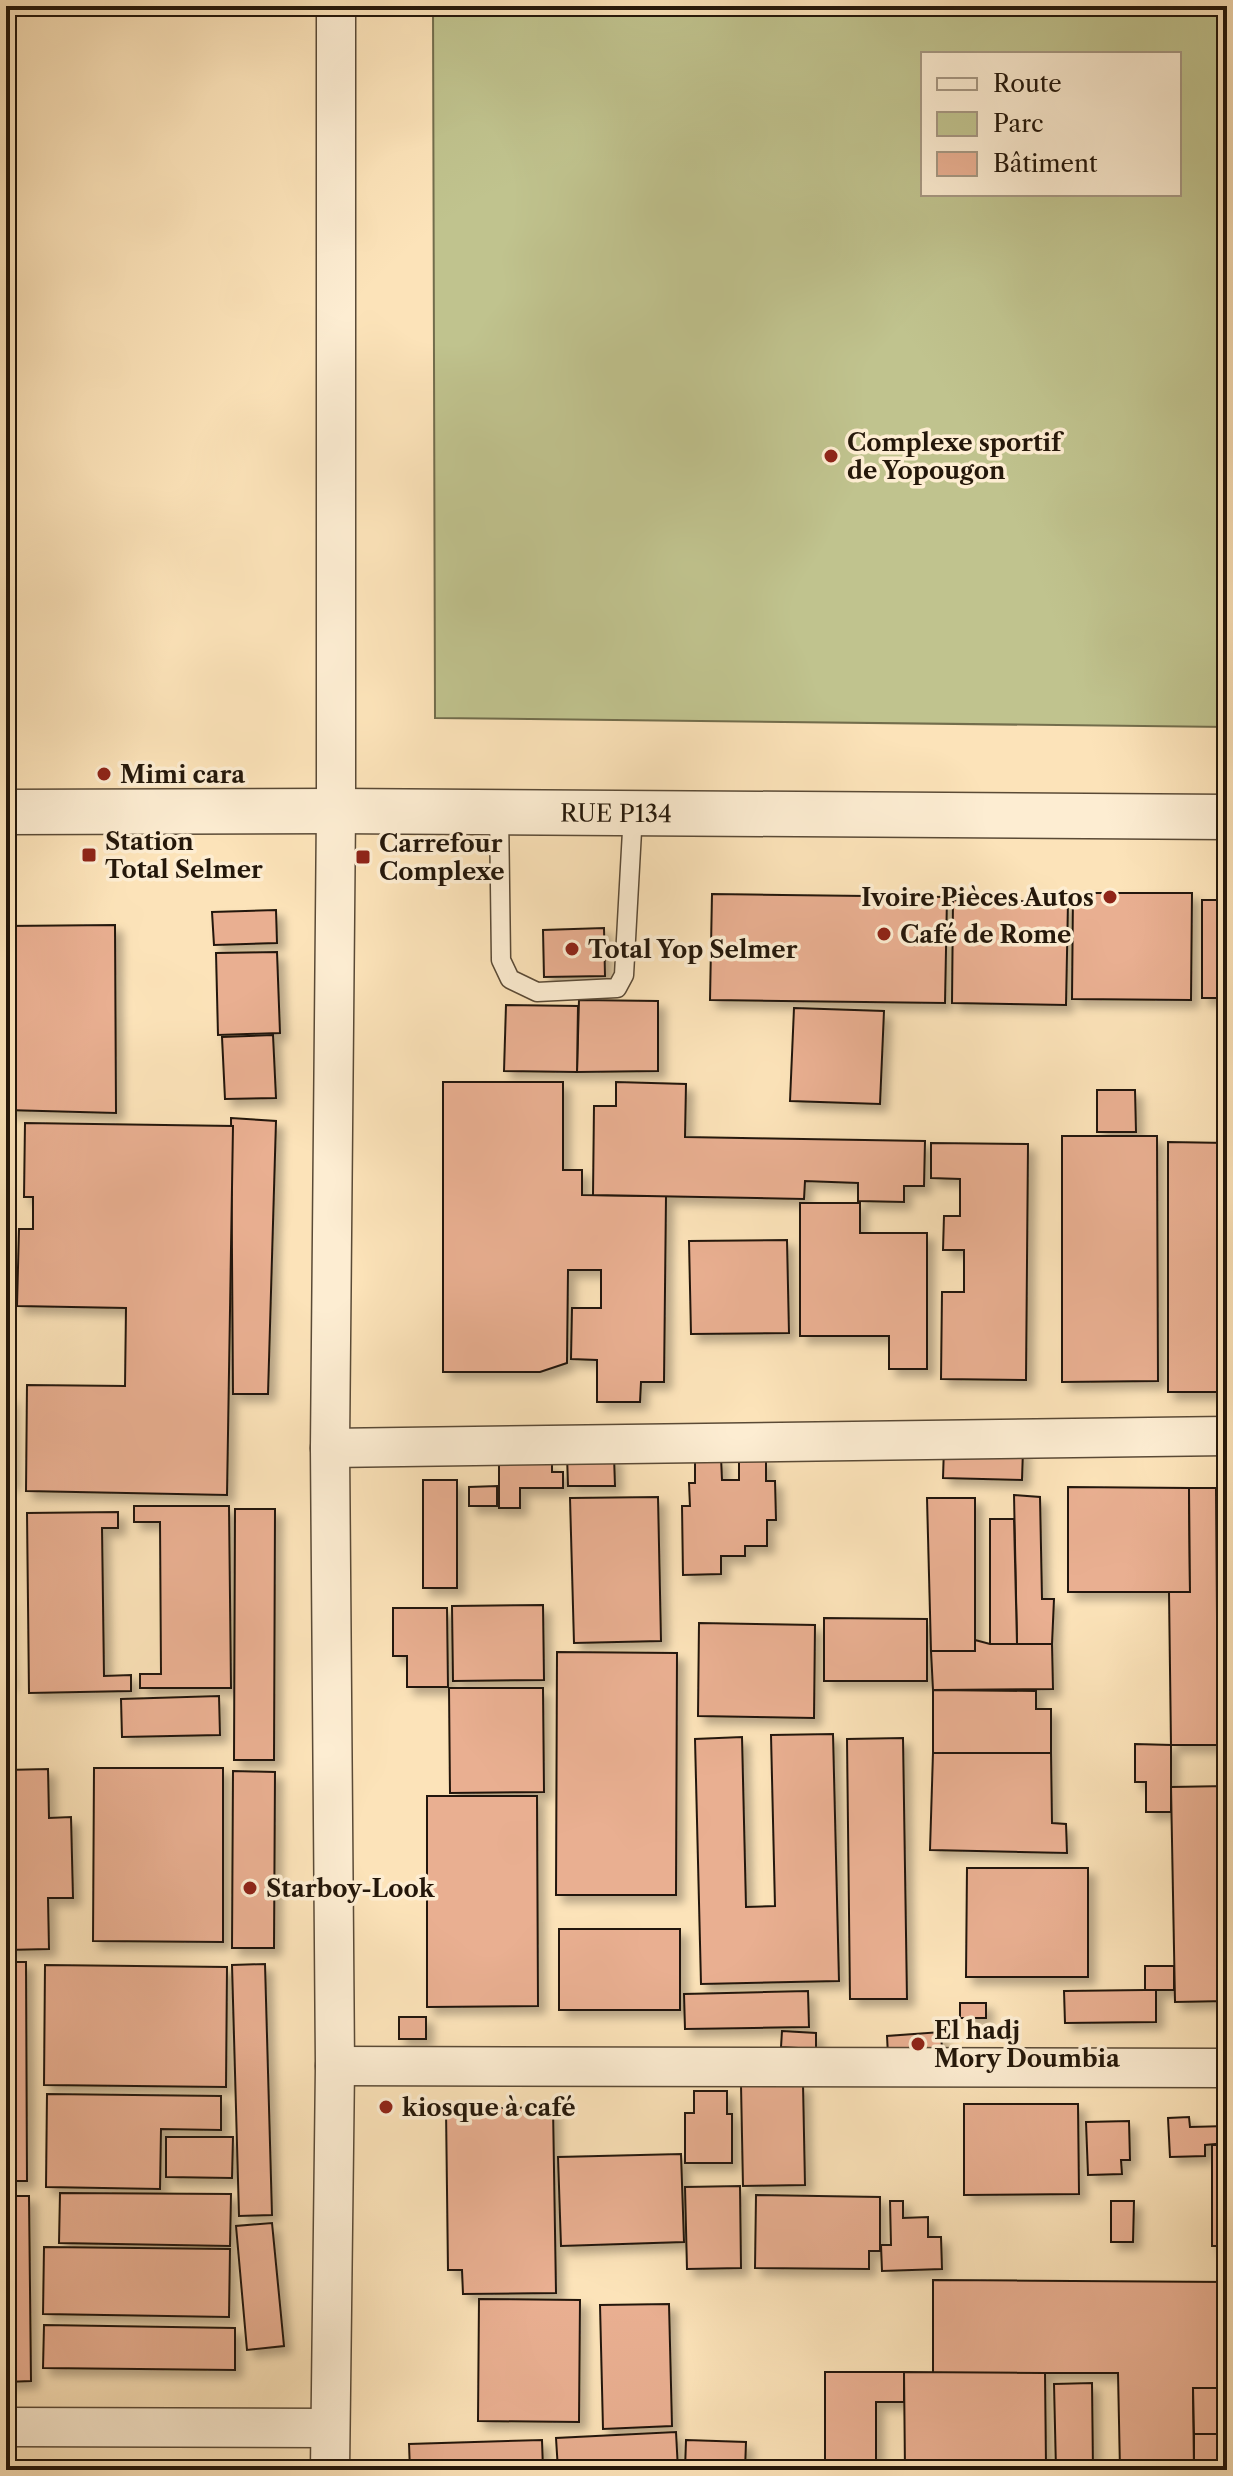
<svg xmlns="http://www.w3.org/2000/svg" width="1233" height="2476" font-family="'Libre Caslon Text',serif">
<defs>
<filter id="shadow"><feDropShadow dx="7" dy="7" stdDeviation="4" flood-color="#0004"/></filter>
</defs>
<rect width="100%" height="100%" fill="#fce3b9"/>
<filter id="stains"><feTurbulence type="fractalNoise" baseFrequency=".0025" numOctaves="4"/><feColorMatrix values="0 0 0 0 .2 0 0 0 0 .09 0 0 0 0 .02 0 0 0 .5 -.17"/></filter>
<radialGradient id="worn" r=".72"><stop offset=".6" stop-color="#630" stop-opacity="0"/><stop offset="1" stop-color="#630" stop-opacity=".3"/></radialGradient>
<path fill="#c0c38e" stroke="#726d4c" stroke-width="2" fill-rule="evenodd" d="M433 6H1227V727L435 718ZM923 54H1179V194H923Z"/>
<g fill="#e9af91" stroke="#24170a" stroke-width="2" filter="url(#shadow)">
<path d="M1073 893H1192L1191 1000 1072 999Z"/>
<path d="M712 894 947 897 945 1003 710 1000Z"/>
<path d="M953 900 1068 902 1066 1005 952 1003Z"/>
<rect x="1202" y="900" width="25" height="98"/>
<path d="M276 910 277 943 214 945 212 912Z"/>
<path d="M115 925 116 1113 6 1110V926Z"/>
<path d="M604 928 605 976 544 977 543 930Z"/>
<path d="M277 952 280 1033 218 1035 216 953Z"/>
<path d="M579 1000 658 1001V1071L577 1072Z"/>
<path d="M506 1005 578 1006 577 1072 504 1071Z"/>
<path d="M794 1008 884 1011 880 1104 790 1101Z"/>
<path d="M273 1035 276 1098 225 1099 222 1037Z"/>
<path d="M443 1082H563V1170H582V1195L666 1196 664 1382H641L640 1402H597V1360L571 1359 572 1308H601V1270H568L567 1363 540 1372H443Z"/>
<path d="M616 1082 686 1084 685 1137 925 1141 924 1186H904V1202L858 1201V1183L805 1181 804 1199 593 1195 594 1106H616Z"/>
<path d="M1097 1090H1135L1136 1132H1097Z"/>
<path d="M231 1118 276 1121 268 1394H233Z"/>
<path d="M25 1123 233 1126 227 1495 26 1491 27 1385 125 1386 126 1308 17 1306 19 1229H33V1197H24Z"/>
<path d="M1062 1136H1157L1158 1381 1062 1382Z"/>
<path d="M1168 1142 1227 1143V1392H1168Z"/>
<path d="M931 1143 1028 1144 1026 1380 941 1379 942 1292H964V1250H943L944 1216H960V1179L931 1178Z"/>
<path d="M800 1203H860V1233H927V1369H889V1336H800Z"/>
<path d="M787 1240 789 1333 691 1334 689 1241Z"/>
<path d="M10 1397 12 1483H6V1398Z"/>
<path d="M944 1447 1023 1449 1022 1480 943 1478Z"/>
<path d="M567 1455 614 1456 615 1486H568Z"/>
<path d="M695 1457H721L722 1480H739V1459L766 1458V1481H775L776 1520H767V1546H745V1556H721V1574L683 1575 682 1506H690L689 1483H695Z"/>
<path d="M499 1464H552V1472H563V1488H520V1508H499Z"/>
<rect x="423" y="1480" width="34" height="108"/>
<path d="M497 1486V1506H469V1487Z"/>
<path d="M1068 1487 1189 1488 1190 1592H1068Z"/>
<path d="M1189 1488H1216L1218 1745H1171L1169 1592H1190Z"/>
<path d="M1217 1488H1227V1683H1221Z"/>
<path d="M1014 1495 1040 1497 1042 1599H1054L1052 1644H1017Z"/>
<path d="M658 1497 661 1641 574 1643 570 1498Z"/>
<path d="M927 1498H975V1651H931Z"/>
<path d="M134 1506H229L231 1688H140V1674H161L160 1522H134Z"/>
<path d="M235 1509H275L274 1760H234Z"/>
<path d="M118 1512V1528H102L104 1676 131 1675V1691L29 1693 27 1513Z"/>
<path d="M990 1519H1014L1017 1644H990Z"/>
<path d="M6 1599 9 1683H6Z"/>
<path d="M543 1605 544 1680 453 1681 452 1606Z"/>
<path d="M393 1608H447L448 1687H407V1656H393Z"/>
<path d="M824 1618 927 1619V1681H824Z"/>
<path d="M699 1623 815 1625 814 1718 698 1716Z"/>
<path d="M975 1640 990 1644H1052L1053 1689 933 1690 931 1651H975Z"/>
<path d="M557 1652 677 1653 676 1895H556Z"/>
<path d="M449 1688H543L544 1792 450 1793Z"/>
<path d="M933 1690 1036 1691V1709H1051V1753H933Z"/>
<path d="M219 1696 220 1735 122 1737 121 1699Z"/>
<path d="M833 1734 839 1981 701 1984 695 1739 742 1737 746 1907 775 1906 771 1735Z"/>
<path d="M903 1738 907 1999H850L847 1739Z"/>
<path d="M1135 1744 1171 1745V1812H1146V1782H1135Z"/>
<path d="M933 1753H1051L1052 1823 1066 1824 1067 1853 930 1850Z"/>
<path d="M94 1768H223V1942L93 1941Z"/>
<path d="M48 1769 49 1818 71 1817 73 1898H48L49 1949 6 1950V1770Z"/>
<path d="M233 1771 275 1772 274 1948H232Z"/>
<path d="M1227 1786V2001L1175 2002 1171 1787Z"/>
<path d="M427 1796H537L538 2006 427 2007Z"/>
<path d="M967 1868H1088V1977H966Z"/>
<rect x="559" y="1929" width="121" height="81"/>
<path d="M6 1962H26L27 2181H6Z"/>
<path d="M265 1964 272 2215 239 2216 232 1965Z"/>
<path d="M45 1965 227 1967 226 2087 44 2085Z"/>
<rect x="1145" y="1966" width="29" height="24"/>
<path d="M1145 1990H1156V2022L1065 2023 1064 1991Z"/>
<path d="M808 1991 809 2027 685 2029 684 1994Z"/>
<rect x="960" y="2003" width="26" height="15"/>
<rect x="399" y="2017" width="27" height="22"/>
<path d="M782 2031 816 2033V2049L781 2047Z"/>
<path d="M941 2032 942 2050 888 2055 887 2036Z"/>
<path d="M803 2084 805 2185 743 2186 741 2085Z"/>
<path d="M694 2091H727V2114H732V2163H685V2113H694Z"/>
<path d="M47 2094 221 2096V2130L161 2129 160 2189 46 2187Z"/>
<path d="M964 2104H1078L1079 2194 964 2195Z"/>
<path d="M553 2107 556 2293 463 2294 462 2270H448L446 2109Z"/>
<path d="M1189 2117 1190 2127 1227 2126V2143L1205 2145V2156L1170 2157 1168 2118Z"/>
<path d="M1129 2121 1130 2160H1121L1122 2174 1088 2175 1086 2122Z"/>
<path d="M166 2137H233L232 2178 166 2177Z"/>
<rect x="1212" y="2145" width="15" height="101"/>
<path d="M681 2154 684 2242 561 2246 558 2157Z"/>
<path d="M740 2186 741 2268 687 2269 685 2187Z"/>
<path d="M60 2193 231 2194 230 2246 59 2243Z"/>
<path d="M756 2195 880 2197V2251H869V2269L755 2268Z"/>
<path d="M6 2196H29L31 2381 6 2382Z"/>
<path d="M890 2201H903V2218L928 2217V2237H941L942 2269 882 2271 881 2245H891Z"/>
<path d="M1111 2201H1134L1133 2242H1111Z"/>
<path d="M272 2223 284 2346 247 2350 236 2226Z"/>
<path d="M44 2247 230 2249 229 2317 43 2314Z"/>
<path d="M933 2280 1227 2282V2388H1193L1194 2470H1120L1118 2373H933Z"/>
<path d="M479 2299 580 2300 579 2422 478 2421Z"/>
<path d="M669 2304 672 2426 603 2429 600 2305Z"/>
<path d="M44 2325 235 2328V2370L43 2368Z"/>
<path d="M825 2372H904V2402H876V2470H825Z"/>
<path d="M904 2372 1045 2373 1046 2466H997V2470H905Z"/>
<path d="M1092 2383 1093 2470H1056L1054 2384Z"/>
<path d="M1193 2388H1227V2434H1194Z"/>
<path d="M676 2432 678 2470H558L556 2438Z"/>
<rect x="1194" y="2434" width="33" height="36"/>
<path d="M542 2440 543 2470H410L409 2444Z"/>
<path d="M686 2440 746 2442 745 2470H685Z"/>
<path d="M283 2461V2470H34V2465Z"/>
</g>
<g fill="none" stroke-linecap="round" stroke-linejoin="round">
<defs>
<path id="service" d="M499 811 501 960 510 979 537 992 617 988 624 975 633 813"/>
<g id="minor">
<path d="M330 1448 1227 1436"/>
<path d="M335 2066 1227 2068"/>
<path d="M6 2427 329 2428"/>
<path d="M330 2470 335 2066 330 1448 336 811V6"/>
</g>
<g id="tertiary">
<path id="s1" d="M6 812 336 811 1227 817"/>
</g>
</defs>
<use href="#service" stroke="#5a4a36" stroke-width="21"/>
<use href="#minor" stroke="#5a4a36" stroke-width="41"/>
<use href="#tertiary" stroke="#5a4a36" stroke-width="47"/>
<use href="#service" stroke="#fdedd2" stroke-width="18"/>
<use href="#minor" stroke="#fdedd2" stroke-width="38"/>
<use href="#tertiary" stroke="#fdedd2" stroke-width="44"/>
</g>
<g fill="#8f2418" stroke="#fdedd2" stroke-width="3">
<circle cx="831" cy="456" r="8"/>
<circle cx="104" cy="774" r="8"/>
<rect x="81" y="847" width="16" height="16" rx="4"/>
<rect x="355" y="849" width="16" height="16" rx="4"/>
<circle cx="1110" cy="897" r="8"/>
<circle cx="884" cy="934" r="8"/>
<circle cx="572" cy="949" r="8"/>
<circle cx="250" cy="1888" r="8"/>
<circle cx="918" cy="2044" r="8"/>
<circle cx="386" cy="2107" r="8"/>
</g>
<g text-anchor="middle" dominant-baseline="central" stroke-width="7" stroke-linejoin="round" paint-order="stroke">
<g font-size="24" font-weight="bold" fill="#24170a" stroke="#fdedd2" text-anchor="start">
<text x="847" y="442">Complexe sportif<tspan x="847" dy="28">de Yopougon</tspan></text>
<text x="120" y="774">Mimi cara</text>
<text x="105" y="841">Station<tspan x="105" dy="28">Total Selmer</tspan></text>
<text x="379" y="843">Carrefour<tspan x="379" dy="28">Complexe</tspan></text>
<text x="1094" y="897" text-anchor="end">Ivoire Pièces Autos</text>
<text x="900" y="934">Café de Rome</text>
<text x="588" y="949">Total Yop Selmer</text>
<text x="266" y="1888">Starboy-Look</text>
<text x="934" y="2030">El hadj<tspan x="934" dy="28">Mory Doumbia</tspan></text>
<text x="402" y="2107">kiosque à café</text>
</g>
<g font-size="24" fill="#24170a" stroke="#fdedd2">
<text stroke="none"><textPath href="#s1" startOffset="610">RUE P134</textPath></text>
</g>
</g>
<rect width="1233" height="2476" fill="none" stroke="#fce3b9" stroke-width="32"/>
<rect x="8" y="8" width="1217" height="2460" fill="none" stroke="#24170a" stroke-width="4"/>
<rect x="16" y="16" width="1201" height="2444" fill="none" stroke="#24170a" stroke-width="2"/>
<rect x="921" y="52" width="260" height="144" fill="#fdedd2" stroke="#a69782" stroke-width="2"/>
<rect x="937" y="78" width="40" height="12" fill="#fdedd2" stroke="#a69782" stroke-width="2"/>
<text x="993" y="92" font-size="24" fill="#24170a">Route</text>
<rect x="937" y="112" width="40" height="24" fill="#c0c38e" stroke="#a69782" stroke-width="2"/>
<text x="993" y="132" font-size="24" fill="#24170a">Parc</text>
<rect x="937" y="152" width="40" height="24" fill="#e9af91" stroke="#a69782" stroke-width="2"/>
<text x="993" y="172" font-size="24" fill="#24170a">Bâtiment</text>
<rect width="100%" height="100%" filter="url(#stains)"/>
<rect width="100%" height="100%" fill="url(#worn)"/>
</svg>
